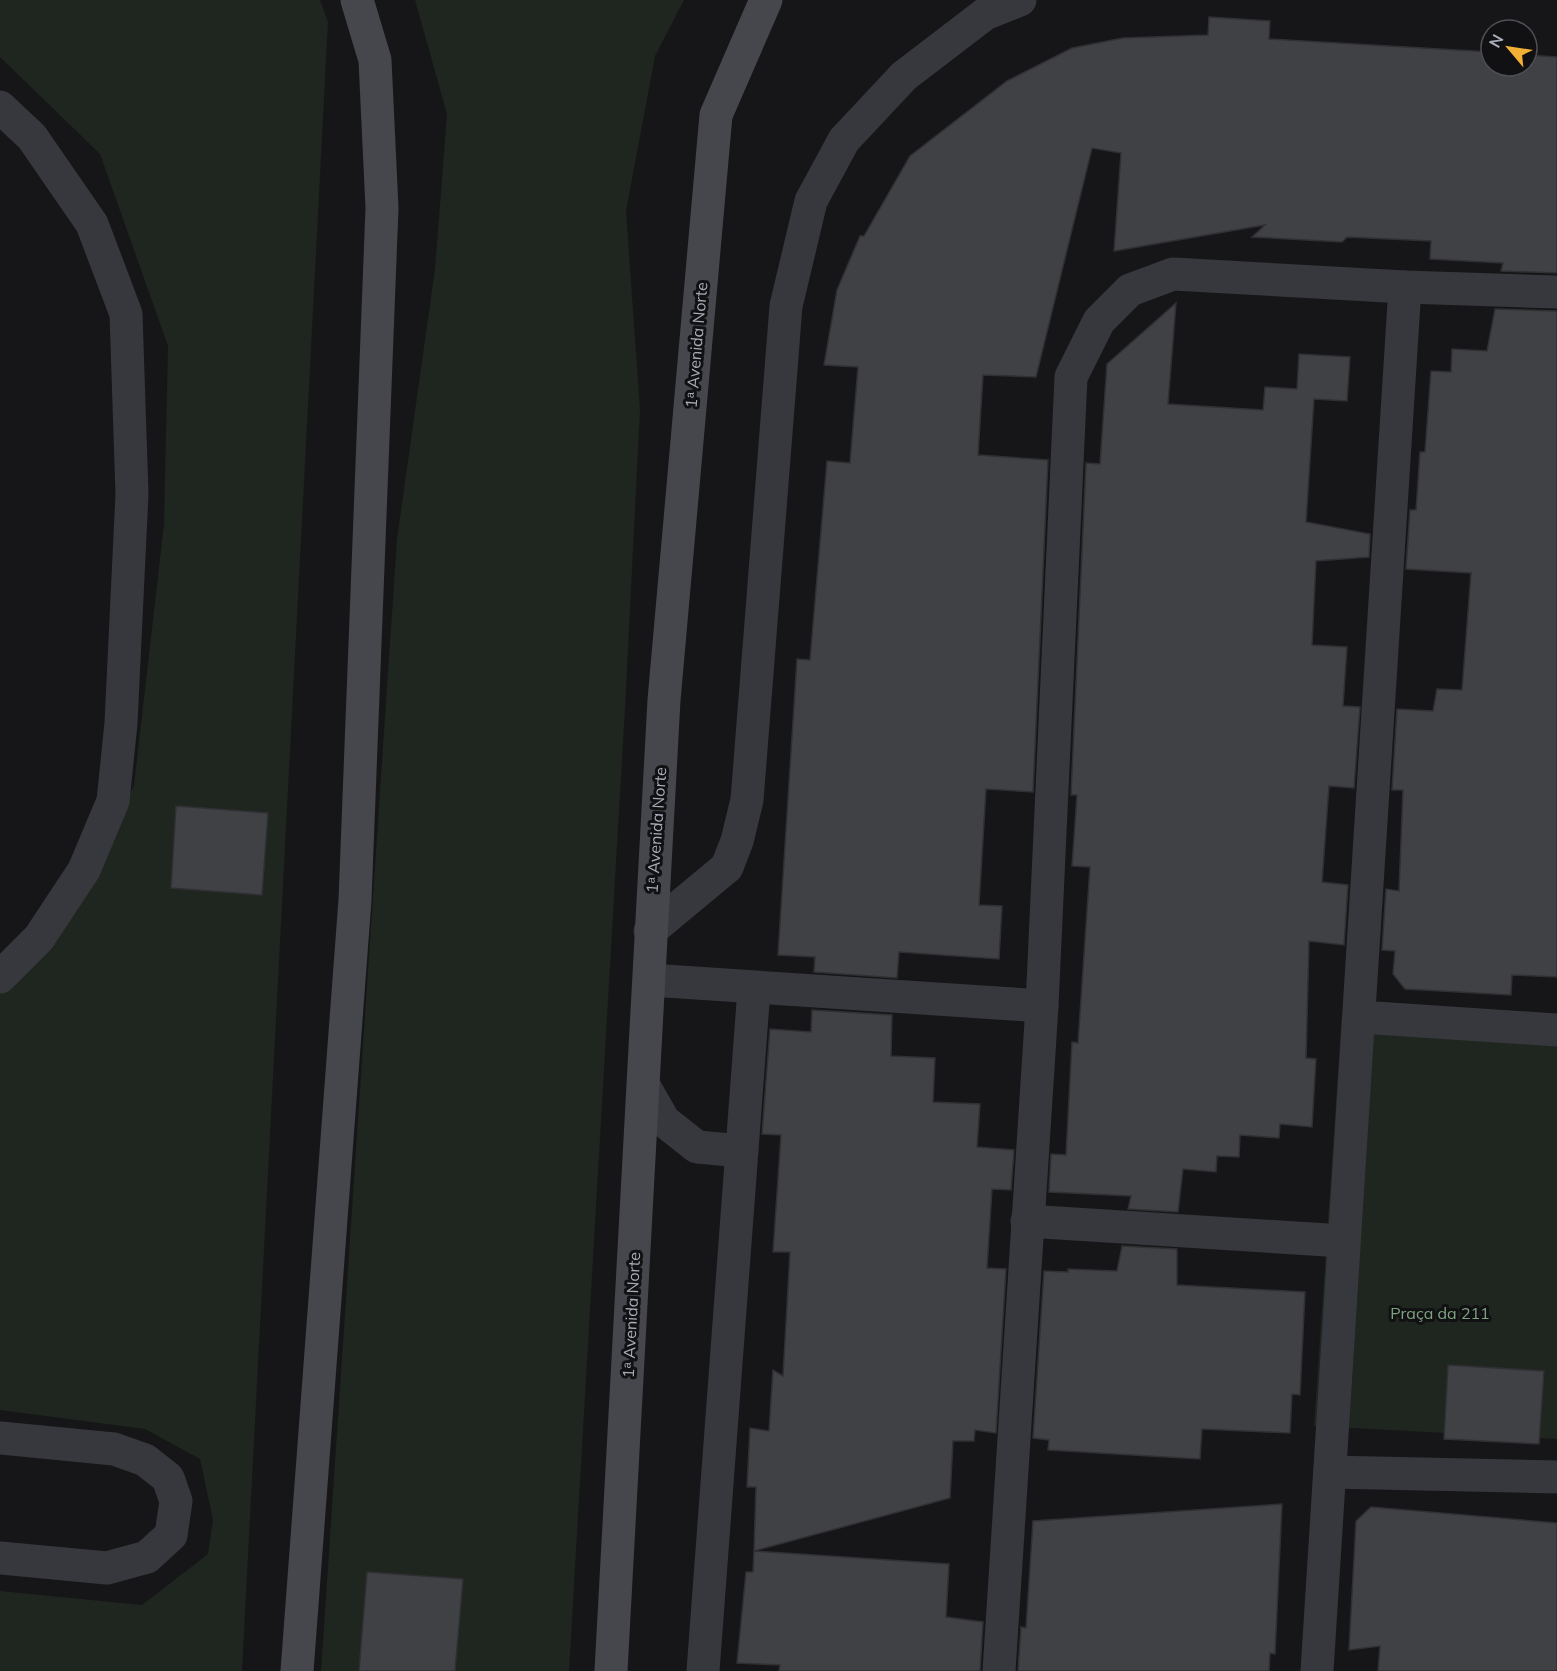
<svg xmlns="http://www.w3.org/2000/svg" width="1557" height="1671" font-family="Mulish,sans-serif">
<rect width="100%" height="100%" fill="#161618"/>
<g fill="#1e261f">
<path d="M0 0H320L328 22 242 1671H0V1591L142 1605 208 1554 213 1520 200 1459 145 1429 0 1410V991L72 911 134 785 164 524 168 346 100 154 0 57Z"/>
<path d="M415 0H684L655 56 626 211 640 410 625 708 569 1671H321L397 539 435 269 447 114Z"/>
<path d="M1342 1014 1557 1030V1439L1314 1426Z"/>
</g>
<g fill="#404145" stroke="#303034" stroke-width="1.5">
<path d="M1209 17 1270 21 1269 39 1491 52V66H1527V55L1557 57V273L1501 271 1503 263 1430 259 1431 241 1347 237 1342 242 1252 237 1265 225 1114 251 1121 153 1092 148 1036 377 983 375 978 455 1048 460 1033 792 986 789 979 905 1002 906 999 959 899 952 897 978 814 972 815 957 778 955 797 659 810 660 827 461 850 463 858 367 824 365 837 290 860 236H864L910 156 1007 81 1072 48 1123 38 1208 35Z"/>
<path d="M1176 303 1168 404 1263 410 1265 387 1297 389 1299 354 1350 357 1347 401 1314 399 1306 522 1370 534 1369 557 1316 561 1312 645 1347 647 1343 706 1360 707 1354 788 1329 786 1322 882 1348 885 1344 945 1309 941 1306 1058 1316 1059 1312 1127 1280 1124 1279 1138 1240 1135 1239 1157 1217 1156 1216 1172 1183 1169 1178 1212 1128 1209 1131 1196 1049 1192 1051 1154 1066 1155 1072 1042 1078 1043 1090 867 1072 866 1077 795H1071L1086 463 1100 464 1107 364Z"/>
<path d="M1495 309 1557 311V977L1512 975 1511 995 1405 989 1393 974 1395 951 1382 950 1386 889 1399 891 1403 790H1392L1397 709 1433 711 1437 689 1462 690 1471 573 1406 569 1410 510H1416L1420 452H1425L1431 371 1451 372 1452 349 1487 351Z"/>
<path d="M176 806 268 813 262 895 171 888Z"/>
<path d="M812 1010 892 1015 891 1056 935 1058 933 1102 980 1104 977 1147 1014 1150 1011 1190 992 1189 987 1268 1006 1269 996 1433 975 1430 974 1441H953L950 1498 754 1551 756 1487H747L750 1428 769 1431 773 1370 783 1376 790 1252H773L781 1135 762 1134 770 1029 811 1032Z"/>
<path d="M1122 1246 1177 1249V1285L1305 1292 1300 1395 1292 1394 1290 1433 1202 1429 1200 1459 1048 1450 1049 1440 1033 1438 1044 1271 1068 1272V1269L1117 1271Z"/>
<path d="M1448 1365 1544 1371 1539 1444 1444 1439Z"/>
<path d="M1282 1504 1275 1654 1270 1653 1269 1671H1018L1021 1627 1026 1628 1033 1521Z"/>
<path d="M1371 1507 1557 1523V1671H1378L1380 1646 1349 1650 1356 1521Z"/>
<path d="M754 1551 949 1564 946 1617 983 1622 980 1671H779L780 1665 737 1663 746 1572H753Z"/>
<path d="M367 1572 463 1579 455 1671H359Z"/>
</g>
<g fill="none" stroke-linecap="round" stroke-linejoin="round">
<g stroke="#37383d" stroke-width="33">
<path d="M0 107 32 137 92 224 126 314 132 494 121 723 113 801 84 870 39 938 0 977"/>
<path d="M650 931 727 867 737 841 747 800 786 306 811 201 844 140 904 76 985 14 1020 0"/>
<path d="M650 980 1042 1006"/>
<path d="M1360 1017 1557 1030"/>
<path d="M644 1086 664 1121 697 1147 742 1151"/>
<path d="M1027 1221 1343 1241"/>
<path d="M0 1438 114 1449 145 1460 168 1478 176 1501 171 1535 147 1557 107 1568 0 1558"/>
<path d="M1330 1472 1557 1477"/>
<path d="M703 1671 754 989"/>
<path d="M999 1671 1042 1006 1071 377 1099 321 1130 290 1173 274 1405 287 1557 292"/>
<path d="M1317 1671 1405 287"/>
</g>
<g stroke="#45474d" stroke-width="33">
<path d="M297 1671 355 900 382 208 375 60 357 0"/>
<path d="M611 1671 664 700 716 115 766 0"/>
</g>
</g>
<g text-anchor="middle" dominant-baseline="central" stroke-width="6" stroke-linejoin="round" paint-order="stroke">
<g font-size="16" fill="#a8adb8" stroke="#111113">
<text transform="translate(696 345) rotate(-85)">1ᵃ Avenida Norte</text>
<text transform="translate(656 830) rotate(-86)">1ᵃ Avenida Norte</text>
<text transform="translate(631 1315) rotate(-87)">1ᵃ Avenida Norte</text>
</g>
<g font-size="16" fill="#7fa381" stroke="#111113">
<text x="1440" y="1313">Praça da 211</text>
</g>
</g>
<g transform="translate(1509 48) rotate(299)"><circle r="28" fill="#111113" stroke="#4d4f55" stroke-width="1.5"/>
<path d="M0-4.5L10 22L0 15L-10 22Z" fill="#f2b134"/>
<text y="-9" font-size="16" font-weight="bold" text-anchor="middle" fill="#a8adb8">N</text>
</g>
</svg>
